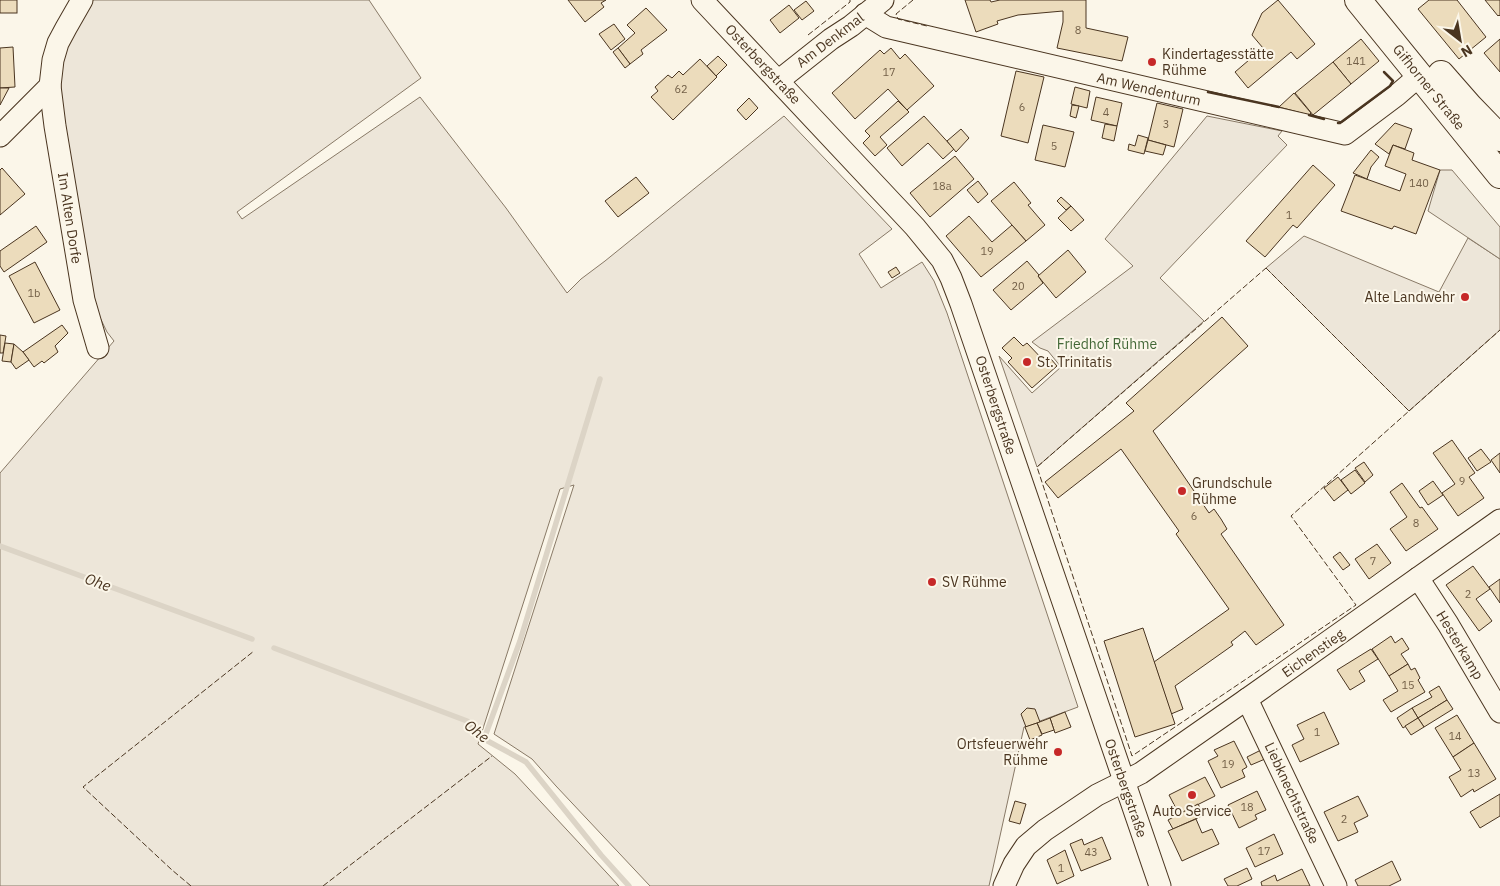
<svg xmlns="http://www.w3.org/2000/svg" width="1500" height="886" font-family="'IBM Plex Sans',sans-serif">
<rect width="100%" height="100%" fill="#fbf6e9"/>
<g fill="#ede6d9" stroke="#887966">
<path d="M93 0H369L421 78 237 212 242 219 420 97 506 208 567 293 581 279 605 261 784 116 892 229 859 254 881 288 922 262 934 281 947 313 1078 707 1024 727 989 886H650L556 786 532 759 494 734 574 485 560 489 478 744 515 774 619 886H0V473L114 341 107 332 90 297 58 82 62 55Z"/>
<path d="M1207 116 1282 131 1278 136 1287 145 1160 278 1204 321 1037 467 999 356 1032 393 1061 367 1048 351 1040 348 1032 342 1133 266 1105 239Z"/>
<path d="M1304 236 1439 292 1468 238 1500 259V330L1409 411 1266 268Z"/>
</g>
<path fill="#ede7d9" stroke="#887966" d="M1440 170H1452L1500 227V259L1428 211Z"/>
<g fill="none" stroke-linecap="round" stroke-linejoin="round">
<g stroke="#dcd4c6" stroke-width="5.5">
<path d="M0 546 252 639"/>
<path d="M274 648 467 721 484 739 526 762 601 855 629 886"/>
<path d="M484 739 520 641 600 379"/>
</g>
</g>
<g fill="#ecdcbc" stroke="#4a3520">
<rect x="0" y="0" width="17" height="13"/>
<path d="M568 0H606L601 3 604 7 585 22Z"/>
<path d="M965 0H990L991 2 1000 0H1086V28L1128 37 1122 61 1057 48 1063 22V11L1018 15 997 21 998 24 976 32Z"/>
<path d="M1278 0 1315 44 1297 59 1291 52 1248 88 1235 72 1263 48 1252 35 1262 13Z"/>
<path d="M1429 0H1457L1486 37 1459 59 1418 9Z"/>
<path d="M1485 0H1500V16L1499 15 1498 16Z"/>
<path d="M806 1 814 11 802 20 794 10Z"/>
<path d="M789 5 799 18 780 33 770 20Z"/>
<path d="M646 8 667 30 641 50 643 54 630 64 618 48 635 33 627 25Z"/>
<path d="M614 24 625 39 611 50 599 34Z"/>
<path d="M1361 39 1379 61 1351 84 1333 62Z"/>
<path d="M1500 39V72L1484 53Z"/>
<path d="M13 47 15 87 0 88V48Z"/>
<path d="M618 48 630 64 625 68 613 52Z"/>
<path d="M891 48 900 59 905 54 934 86 907 110 888 89 855 119 832 93 880 50 884 54Z"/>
<path d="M718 56 727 65 716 76 707 66Z"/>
<path d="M700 59 717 77 673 120 651 97 658 91 655 87 668 75 672 78 679 71 683 75Z"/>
<path d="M1333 62 1351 84 1313 115 1295 93Z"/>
<path d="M1016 71 1044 77 1028 143 1001 136Z"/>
<path d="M1075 87 1090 91 1087 108 1071 104Z"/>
<path d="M0 88H9L0 105Z"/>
<path d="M1294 93 1311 113 1309 115 1279 107Z"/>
<path d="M1096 97 1122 103 1117 126 1091 120Z"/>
<path d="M749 98 758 108 746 120 737 110Z"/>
<path d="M898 101 909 112 880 137 887 145 875 156 863 143 870 136 865 131Z"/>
<path d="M1157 103 1183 109 1174 147 1148 140Z"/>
<path d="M1072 105 1079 106 1076 118 1070 116Z"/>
<path d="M924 116 954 149 943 159 928 143 902 166 887 148Z"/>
<path d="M1395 123 1412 129 1405 149 1393 145 1389 154 1375 144Z"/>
<path d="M1105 124 1117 126 1114 141 1102 138Z"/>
<path d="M1043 125 1074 132 1065 167 1035 160Z"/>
<path d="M961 129 969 138 956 152 947 141Z"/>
<path d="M1138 135 1148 138 1144 154 1128 150 1129 144 1135 146Z"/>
<path d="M1148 140 1166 145 1163 155 1145 151Z"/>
<path d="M1393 145 1414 153 1412 160 1440 170 1416 234 1394 226 1392 229 1341 211 1355 175 1400 191 1406 174 1385 166Z"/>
<path d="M1371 150 1379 157 1371 167 1367 179 1353 173Z"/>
<path d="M955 156 974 179 930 217 910 193Z"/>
<path d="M1313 165 1335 185 1297 228 1293 225 1265 257 1246 241Z"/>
<path d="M2 168 25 194 0 215V170Z"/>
<path d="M636 177 649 193 618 217 605 201Z"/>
<path d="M978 181 988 194 978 203 967 190Z"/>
<path d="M1014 182 1031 203 1028 205 1045 225 1026 241 991 201Z"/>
<path d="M1061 197 1071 206 1066 210 1057 201Z"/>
<path d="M1071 206 1084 220 1071 231 1058 218Z"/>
<path d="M969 216 992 242 1012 225 1026 241 981 277 946 236Z"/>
<path d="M36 226 47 242 4 272 0 266V251Z"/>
<path d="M1068 250 1086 272 1056 298 1038 276Z"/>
<path d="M1027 261 1039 275 1038 276 1043 283 1011 310 993 290Z"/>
<path d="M35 262 60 310 34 323 9 276Z"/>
<path d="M896 267 900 273 892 278 888 272Z"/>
<path d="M1222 317 1248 346 1153 431 1209 513 1214 509 1221 519 1227 529 1221 534 1284 625 1256 645 1245 631 1231 642 1233 645 1175 686 1183 709 1171 714 1154 662 1229 609 1176 534 1179 531 1121 449 1058 498 1045 482 1134 411 1126 403Z"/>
<path d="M62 325 68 333 55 346 58 352 44 363 42 361 34 367 23 352Z"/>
<path d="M0 335 6 336 3 353H0Z"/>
<path d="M1014 337 1023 346 1027 343 1046 363 1051 359 1057 366 1032 388 1008 362 1012 358 1002 348Z"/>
<path d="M5 343 14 344 11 362 2 361Z"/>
<path d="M14 344 23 352 29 360 16 369 11 362Z"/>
<path d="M1452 440 1475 473 1469 477 1484 498 1458 516 1442 493 1455 484 1433 453Z"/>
<path d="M1481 449 1491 462 1477 471 1468 458Z"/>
<path d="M1500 453V473L1491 460Z"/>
<path d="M1364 462 1373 475 1365 482 1355 468Z"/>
<path d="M1355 470 1365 483 1351 494 1341 480Z"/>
<path d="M1338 477 1348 490 1334 501 1324 488Z"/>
<path d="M1433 481 1443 495 1428 505 1419 491Z"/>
<path d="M1402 483 1420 508 1422 507 1438 529 1406 551 1390 529 1407 517 1390 492Z"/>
<path d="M1377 544 1391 563 1369 579 1355 559Z"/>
<path d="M1340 552 1350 565 1343 570 1333 557Z"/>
<path d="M1473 566 1490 589 1476 599 1492 621 1479 631 1446 585Z"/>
<path d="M1500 579V603L1489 587Z"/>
<path d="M1143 628 1175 724 1135 737 1104 641Z"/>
<path d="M1391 636 1395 643 1402 638 1409 649 1401 654 1408 664 1389 676 1372 649Z"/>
<path d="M1371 649 1378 659 1359 671 1365 681 1350 690 1337 670Z"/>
<path d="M1408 664 1411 670 1415 668 1420 678 1418 680 1425 692 1391 712 1383 700 1398 691 1389 676Z"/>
<path d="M1439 686 1447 700 1418 718 1412 708 1432 697 1429 692Z"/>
<path d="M1447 700 1453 709 1424 727 1418 718Z"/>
<path d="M1027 708 1035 709 1040 722 1026 727 1021 714Z"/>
<path d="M1412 708 1418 718 1403 728 1397 718Z"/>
<path d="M1065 712 1071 727 1055 733 1050 718Z"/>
<path d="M1324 712 1339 744 1300 762 1292 745 1304 739 1297 725Z"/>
<path d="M1457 715 1474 743 1453 757 1435 728Z"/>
<path d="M1050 718 1054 730 1042 734 1037 723Z"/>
<path d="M1418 718 1424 727 1411 735 1405 726Z"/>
<path d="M1037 723 1042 735 1030 740 1025 727Z"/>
<path d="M1234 741 1247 767 1242 770 1245 777 1221 788 1208 761 1218 756 1214 750Z"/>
<path d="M1474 743 1496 779 1474 792 1473 789 1461 797 1449 777 1461 770 1453 757Z"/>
<path d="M1261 750 1265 759 1251 765 1247 757Z"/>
<path d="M1205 777 1215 796 1179 814 1169 795Z"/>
<path d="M1257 791 1266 810 1255 815 1257 819 1239 828 1228 805Z"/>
<path d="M1500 794V816L1480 828 1470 812Z"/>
<path d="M1358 796 1368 816 1354 823 1358 832 1338 841 1324 812Z"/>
<path d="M1015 801 1026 804 1020 824 1009 821Z"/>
<path d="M1198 804 1204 815 1173 829 1168 820Z"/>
<path d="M1196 819 1202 833 1212 829 1219 844 1182 861 1168 831Z"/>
<path d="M1274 834 1283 854 1255 867 1246 848Z"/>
<path d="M1102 837 1111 859 1081 871 1070 844 1082 839 1084 845Z"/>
<path d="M1065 850 1074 876 1057 884 1047 860Z"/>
<path d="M1392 861 1401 880 1389 886H1358L1355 880Z"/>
<path d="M1247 868 1252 879 1237 886H1228L1224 879Z"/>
<path d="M1302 869 1310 886H1262L1261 882 1275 875 1277 881Z"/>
</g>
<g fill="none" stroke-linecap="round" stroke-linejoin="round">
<defs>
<g id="minor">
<path d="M702 0 915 227 942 260 951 278 961 304 1160 886"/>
<path d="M865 14 886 27 1345 134 1397 95 1419 76"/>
<path d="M778 81 831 39 851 26 883 0"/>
<path d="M50 86 55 126 84 300 98 348"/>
<path d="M0 136 50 86 53 60 58 43 66 28 82 0"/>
<path d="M1418 578 1448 624 1500 712"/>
<path d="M1247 699 1336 886"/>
<path d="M1004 886 1014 864 1026 846 1045 830 1097 795 1141 773 1247 699 1500 520"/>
</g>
<g id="major">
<path d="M1358 0 1500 175"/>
<path d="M1441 74 1469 106 1500 138"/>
</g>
</defs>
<use href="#minor" stroke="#4a3520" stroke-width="23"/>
<use href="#major" stroke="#4a3520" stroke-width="28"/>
<use href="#minor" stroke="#fbf6e9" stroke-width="21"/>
<use href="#major" stroke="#fbf6e9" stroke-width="26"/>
<g stroke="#4a3520" stroke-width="1" stroke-dasharray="6 2.5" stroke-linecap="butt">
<path d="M913 0 896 14 898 19 927 26"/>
<path d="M808 35 850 2V0"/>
<path d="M1266 268 1409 411 1291 516 1356 605 1132 756 1037 467Z"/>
<path d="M1409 411 1500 330"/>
<path d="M191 886 172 870 83 787 254 651"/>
<path d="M323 886 492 756"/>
</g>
<g stroke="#4a3520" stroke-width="2.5">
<path d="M1208 92 1279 107"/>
<path d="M1309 115 1324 119"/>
<path d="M1338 123H1340L1390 86 1393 81 1384 72"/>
</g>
</g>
<g fill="#c62828" stroke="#fbf6e9" stroke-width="2">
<circle cx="1152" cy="62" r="5"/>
<circle cx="1465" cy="297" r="5"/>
<circle cx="1027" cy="362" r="5"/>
<circle cx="1182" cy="491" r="5"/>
<circle cx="932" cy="582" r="5"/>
<circle cx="1058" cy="752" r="5"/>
<circle cx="1192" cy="795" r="5"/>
</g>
<g text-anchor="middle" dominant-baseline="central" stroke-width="4" stroke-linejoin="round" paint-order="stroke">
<g font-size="11" fill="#725f47">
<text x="1078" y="30">8</text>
<text x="1356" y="61">141</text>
<text x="889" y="72">17</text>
<text x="681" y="89">62</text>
<text x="1022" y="107">6</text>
<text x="1106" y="112">4</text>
<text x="1166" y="124">3</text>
<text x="1054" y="146">5</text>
<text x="1419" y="183">140</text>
<text x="942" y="186">18a</text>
<text x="1289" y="215">1</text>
<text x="987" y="251">19</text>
<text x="1018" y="286">20</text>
<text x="34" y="293">1b</text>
<text x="1462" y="481">9</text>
<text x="1194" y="516">6</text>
<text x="1416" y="523">8</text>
<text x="1373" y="561">7</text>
<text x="1468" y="594">2</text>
<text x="1408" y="685">15</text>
<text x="1317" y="732">1</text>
<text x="1455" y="736">14</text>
<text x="1228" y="764">19</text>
<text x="1474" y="773">13</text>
<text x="1247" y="807">18</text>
<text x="1344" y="819">2</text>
<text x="1264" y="851">17</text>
<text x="1091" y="852">43</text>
<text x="1061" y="868">1</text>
</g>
<g font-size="14" fill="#4a3520" stroke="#fbf6e9">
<text transform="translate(830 40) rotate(-37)">Am Denkmal</text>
<text transform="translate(763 64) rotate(47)">Osterbergstraße</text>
<text transform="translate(1429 87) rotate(51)">Gifhorner Straße</text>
<text transform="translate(1149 89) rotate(13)">Am Wendenturm</text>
<text transform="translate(70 218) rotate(81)">Im Alten Dorfe</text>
<text transform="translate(996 405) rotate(72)">Osterbergstraße</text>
<text transform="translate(1460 645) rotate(59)">Hesterkamp</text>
<text transform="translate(1313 653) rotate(-35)">Eichenstieg</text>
<text transform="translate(1126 788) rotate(71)">Osterbergstraße</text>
<text transform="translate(1292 793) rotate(65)">Liebknechtstraße</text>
</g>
<g font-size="14" fill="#4a3520" stroke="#fbf6e9" text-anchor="start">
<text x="1162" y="54">Kindertagesstätte<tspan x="1162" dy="16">Rühme</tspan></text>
<text x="1455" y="297" text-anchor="end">Alte Landwehr</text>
<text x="1037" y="362">St. Trinitatis</text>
<text x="1192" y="483">Grundschule<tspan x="1192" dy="16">Rühme</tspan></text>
<text x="942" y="582">SV Rühme</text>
<text x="1048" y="744" text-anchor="end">Ortsfeuerwehr<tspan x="1048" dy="16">Rühme</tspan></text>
<text x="1192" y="811" text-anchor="middle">Auto Service</text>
</g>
<g font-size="14" fill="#436837" stroke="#fbf6e9">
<text x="1107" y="344">Friedhof Rühme</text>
</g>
<g font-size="15" font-style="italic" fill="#4a3520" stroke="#fbf6e9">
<text transform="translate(98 582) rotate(20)">Ohe</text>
<text transform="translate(477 731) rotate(38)">Ohe</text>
</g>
</g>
<g transform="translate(1460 40) rotate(149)" stroke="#fbf6e9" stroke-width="4" paint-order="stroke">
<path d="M0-4L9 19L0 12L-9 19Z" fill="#4a3520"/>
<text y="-8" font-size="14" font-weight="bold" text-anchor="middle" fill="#4a3520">N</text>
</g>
</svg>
